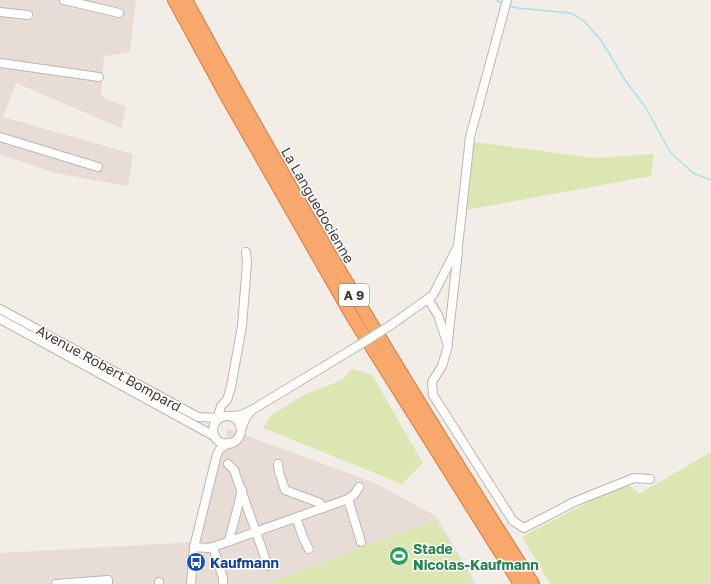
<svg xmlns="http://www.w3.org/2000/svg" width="711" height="584" font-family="'Golos Text',sans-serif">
<rect width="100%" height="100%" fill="#f3ede8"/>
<g fill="#e7ddd6">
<path d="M0 0H136L130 52 104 56 101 96 126 107 121 128 16 83 3 117 133 154 128 186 55 173 0 154Z"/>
<path d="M228 429 375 483 436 516 476 584H0V553L195 542Z"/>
</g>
<g fill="#dbe6b2">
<path d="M474 142 593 158 654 154 651 176 466 210Z"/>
<path d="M352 369 372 375 423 463 402 484 263 428 270 416 304 395 342 380Z"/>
<path d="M711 452V584H550L522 537 626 482 639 494Z"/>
<path d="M436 520 466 570 471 584H264Z"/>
</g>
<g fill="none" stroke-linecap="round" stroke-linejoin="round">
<g stroke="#a6e2ee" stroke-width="1.5">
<path d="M496 0 503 4"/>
<path d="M509 6 517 8 571 13 584 21 601 40 625 80 646 108 670 152 693 173 711 180"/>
</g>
<defs>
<g id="minor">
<path d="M64 0 119 13"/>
<path d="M0 12 28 15"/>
<path d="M0 63 99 77"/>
<path d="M0 137 98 167"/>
<path d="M428 299 438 315 448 346 442 366 432 382 433 395 513 521 524 528 574 502 634 478 650 479"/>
<path d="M0 309 198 417 220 418"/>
<path d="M0 319 214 436"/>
<path d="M391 325 433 295 458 246 470 137 507 0"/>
<path d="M448 341 458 251"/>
<path d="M252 410 356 347"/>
<path d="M222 416 219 413 221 406 227 400 231 387 242 326 247 263 246 252"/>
<path d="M232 416 241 415 252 410 246 417 241 430"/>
<circle cx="227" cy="430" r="14"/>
<path d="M228 464 234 470 268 566"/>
<path d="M278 464 279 472 285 490 320 503 323 508"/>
<path d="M348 499 361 542"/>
<path d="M296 518 305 542 309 549"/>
<path d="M229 541 242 490"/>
<path d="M194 547 208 548 213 547 348 499 354 495 359 487"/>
<path d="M213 547 223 578V584"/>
<path d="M159 582V584"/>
<path d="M56 584 108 580V584"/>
<path d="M191 584 194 547 217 454 220 449 228 443"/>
</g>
<g id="highway">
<path d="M174 0 224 92 352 316 520 584"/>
<path d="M186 0C294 199 411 393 533 584"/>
</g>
</defs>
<use href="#minor" stroke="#c1b5ad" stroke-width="10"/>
<use href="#highway" stroke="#d8793d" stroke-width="14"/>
<use href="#minor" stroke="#fff" stroke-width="8"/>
<use href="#highway" stroke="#f9a86d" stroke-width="12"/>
<defs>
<path id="minor-bridge" d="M356 347 391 325"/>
</defs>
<use href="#minor-bridge" stroke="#c1b5ad" stroke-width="10" stroke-linecap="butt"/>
<use href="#minor-bridge" stroke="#fff" stroke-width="8"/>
</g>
<defs>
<symbol id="stadium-disc" viewBox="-11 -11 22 22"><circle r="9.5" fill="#2e9e5b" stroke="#fff"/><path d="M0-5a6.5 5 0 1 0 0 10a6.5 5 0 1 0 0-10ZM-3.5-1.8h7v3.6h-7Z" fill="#fff"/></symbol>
<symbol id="bus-disc" viewBox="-11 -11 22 22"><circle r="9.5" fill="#1a4fb4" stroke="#fff"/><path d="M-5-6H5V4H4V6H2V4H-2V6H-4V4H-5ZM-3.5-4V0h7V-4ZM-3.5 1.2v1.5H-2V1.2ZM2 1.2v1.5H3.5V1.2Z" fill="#fff"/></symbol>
</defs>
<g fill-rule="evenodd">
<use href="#stadium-disc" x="388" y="545" width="22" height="22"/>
<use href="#bus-disc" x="185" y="551" width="22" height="22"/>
</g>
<g text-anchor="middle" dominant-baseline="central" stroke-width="3" stroke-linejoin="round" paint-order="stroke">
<rect fill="#fff" stroke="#7e7673" stroke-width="1" x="339" y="284" width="30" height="22" rx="3"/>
<g font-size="13" font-weight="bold" fill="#463c37">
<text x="354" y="295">A 9</text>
</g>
<g font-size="14" fill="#463c37" stroke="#fff">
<text transform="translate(318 205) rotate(60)">La Languedocienne</text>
<text transform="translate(109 368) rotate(29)">Avenue Robert Bompard</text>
</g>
<g font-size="14" font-weight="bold" fill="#27864d" stroke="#fff" text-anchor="start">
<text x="413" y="548">Stade<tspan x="413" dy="16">Nicolas-Kaufmann</tspan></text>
</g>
<g font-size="14" font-weight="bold" fill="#164399" stroke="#fff" text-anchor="start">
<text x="210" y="562">Kaufmann</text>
</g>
</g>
</svg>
